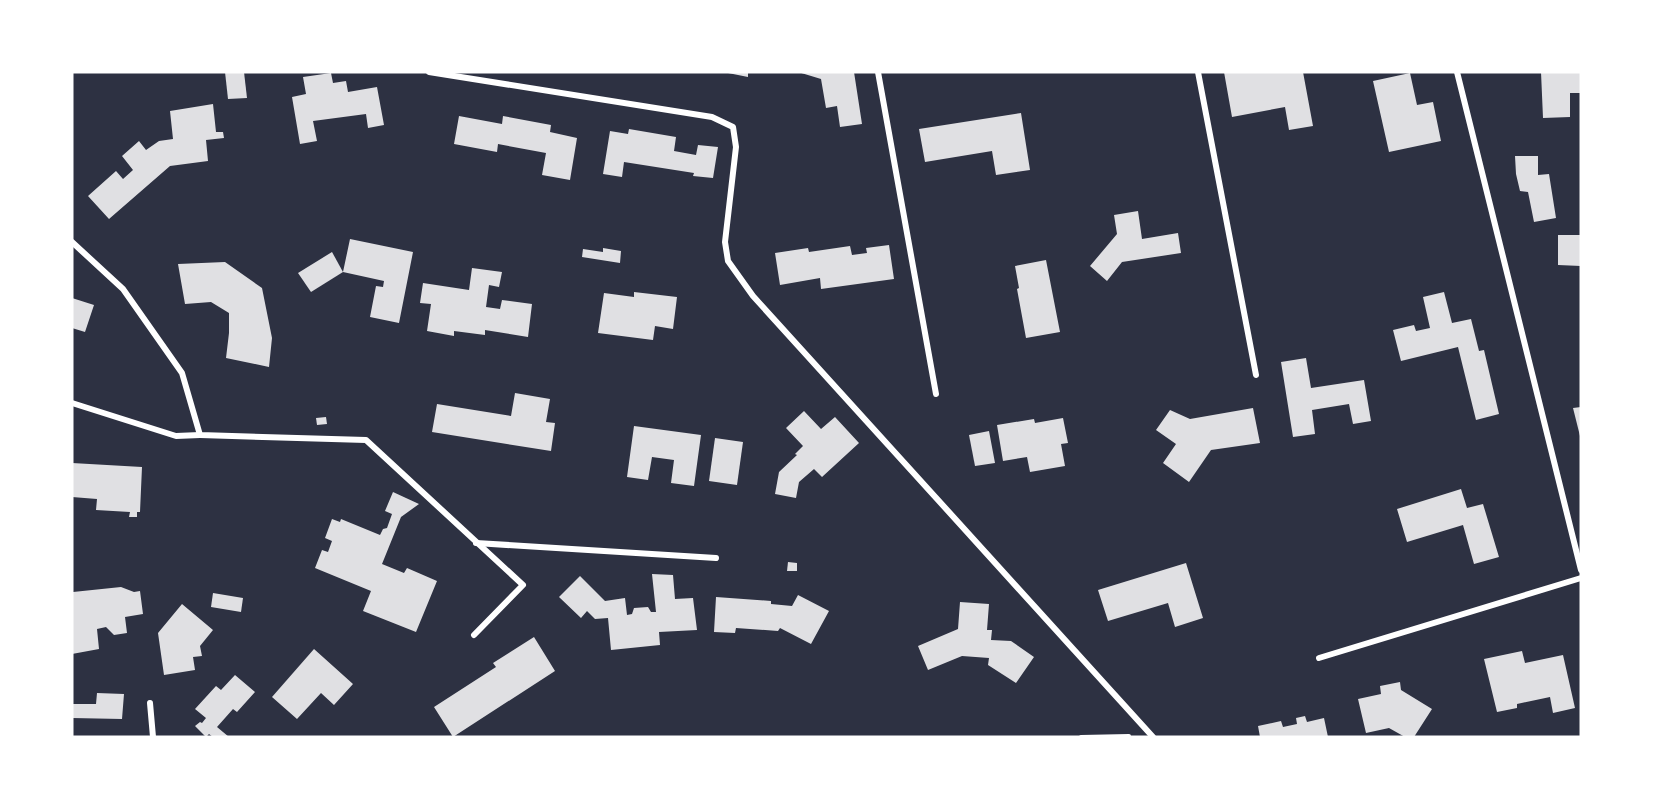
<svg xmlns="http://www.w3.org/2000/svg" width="1653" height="809" font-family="'DejaVu Sans',sans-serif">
<rect width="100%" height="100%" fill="#2d3142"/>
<g fill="#e0e0e3">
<path d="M225 72H244L247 98 228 99Z"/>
<path d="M723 72H748V77Z"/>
<path d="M798 72H854L862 124 840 127 837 106 826 108 821 79Z"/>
<path d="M1224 72H1303L1313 126 1289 130 1285 107 1232 117Z"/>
<path d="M1541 72H1581V93H1570V117L1543 118Z"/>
<path d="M331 73 333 83 346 81 348 92 377 87 384 125 368 128 366 114 313 121 317 141 300 144 292 97 306 94 303 77Z"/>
<path d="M1410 73 1417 105 1433 102 1441 141 1389 152 1373 81Z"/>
<path d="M213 104 216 132H223L224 138 206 140 208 161 170 166 109 219 88 196 116 171 123 179 133 170 122 156 139 141 146 150 159 141 173 139 170 111Z"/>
<path d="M1021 113 1030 170 996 175 992 151 925 162 919 129Z"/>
<path d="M459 116 502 124 503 116 551 125 550 132 577 138 570 180 542 175 546 153 498 144 497 152 454 144Z"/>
<path d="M629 129 676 137 674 151 696 155 698 145 718 147 713 178 693 176 694 173 624 162 622 177 603 174 610 131 628 134Z"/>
<path d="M1515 156H1538V175L1549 174 1556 218 1534 222 1528 192 1520 191 1516 174Z"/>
<path d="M1138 211 1142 239 1178 233 1181 253 1122 262 1107 281 1090 266 1117 234 1114 215Z"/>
<path d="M1558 235H1581V266L1558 265Z"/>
<path d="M350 239 413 252 399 323 370 317 376 286 383 287 384 281 343 272Z"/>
<path d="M889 245 894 279 821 289 820 278 780 285 775 253 808 248 809 252 850 246 852 255 867 253 866 248Z"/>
<path d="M603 248 621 251 620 263 582 257 583 249 603 252Z"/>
<path d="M332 252 343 272 311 292 298 273Z"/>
<path d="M1046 260 1060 332 1026 338 1017 289 1019 288 1015 266Z"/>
<path d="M225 262 262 288 272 338 269 367 226 358 229 333V313L211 302 185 304 178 264Z"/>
<path d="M472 268 502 272 499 287 489 285 486 307 500 309 502 300 532 304 528 337 485 330V335L454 331V336L427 331 431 304 420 303 423 283 469 290Z"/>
<path d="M634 292 677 297 673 329 655 326 653 340 598 333 604 293 634 297Z"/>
<path d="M1444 292 1452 323 1471 319 1479 351 1484 350 1499 414 1476 420 1458 347 1401 361 1393 330 1414 325 1416 331 1430 328 1423 297Z"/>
<path d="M72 298 94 305 85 332 72 328Z"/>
<path d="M1306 358 1311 388 1364 380 1371 421 1353 424 1349 404 1312 410 1315 434 1293 437 1281 362Z"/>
<path d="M515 393 550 399 546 422 555 423 551 451 432 432 437 404 511 416Z"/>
<path d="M1581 407V436H1580L1573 408Z"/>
<path d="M1253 408 1260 443 1211 450 1189 482 1163 463 1176 444 1156 430 1170 410 1190 419Z"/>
<path d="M804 411 821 429 835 417 859 443 822 477 814 469 799 482 796 498 775 494 779 472 797 455 795 454 803 446 786 428Z"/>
<path d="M326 417 327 424 317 425 316 418Z"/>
<path d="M1063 418 1068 443 1061 444 1065 466 1030 472 1027 457 1003 461 997 425 1034 419 1035 423Z"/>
<path d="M634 426 701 435 694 486 671 483 674 460 652 457 648 480 627 477Z"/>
<path d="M989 431 995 463 975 466 969 435Z"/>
<path d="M715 438 743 442 737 485 709 481Z"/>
<path d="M72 463 142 467 140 512H137V517H129L130 512 96 510 97 499 72 497Z"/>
<path d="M1461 489 1467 508 1483 504 1499 557 1474 564 1463 525 1407 542 1397 509Z"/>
<path d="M393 492 419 504 401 517 382 564 404 573 407 568 437 581 416 632 363 611 371 591 315 568 322 550 328 552 332 541 325 538 332 519 340 522 341 519 380 535 383 529 387 528 392 514 385 511Z"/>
<path d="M788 562 797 563V571H787Z"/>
<path d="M1186 563 1203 618 1175 627 1168 603 1108 621 1098 590Z"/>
<path d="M652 574 673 575 675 599 693 598 697 630 659 632 660 645 611 650 608 618 595 619 587 611 581 618 559 597 580 576 605 601 625 598 627 615 632 614 634 608 648 607 651 612H656Z"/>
<path d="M121 587 134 592 140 591 143 614 125 617 127 633 114 635 106 627 97 629 99 649 72 654 73 592Z"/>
<path d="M213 593 243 598 241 612 211 607Z"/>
<path d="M798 595 829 611 811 644 780 628 778 631 736 628 735 633 714 632 716 597 771 601V604L792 606Z"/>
<path d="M960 602 989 604 987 630H992L991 640 1011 641 1034 657 1016 683 988 665 989 658 962 656 928 670 918 646 958 629Z"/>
<path d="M182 604 213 630 200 646 202 656 193 657 195 670 164 675 158 633Z"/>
<path d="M534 637 555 671 453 737 434 707 496 667 493 663Z"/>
<path d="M314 649 353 684 334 705 321 693 297 719 272 697Z"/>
<path d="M1522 651 1525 663 1563 655 1575 708 1553 713 1550 697 1517 704V708L1497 712 1484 659Z"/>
<path d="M235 675 255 692 237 712 233 709 217 727 229 737H213L209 734 206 737 195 726 200 722 202 723 206 718 195 709 216 686 221 690Z"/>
<path d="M1400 682 1401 690 1432 709 1414 737H1405L1389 728 1366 733 1358 699 1381 694 1380 686Z"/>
<path d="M97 693 124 694 122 719 72 718V704H96Z"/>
<path d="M1305 716 1307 722 1324 718 1328 737H1260L1258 726 1281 721 1283 727 1297 724 1296 718Z"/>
</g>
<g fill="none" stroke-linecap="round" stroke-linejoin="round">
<path stroke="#fff" stroke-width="4" d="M1081 737 1129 736"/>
<g stroke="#fff" stroke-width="6">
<path d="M429 72 712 117 733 127 736 147 725 242 728 261 753 296 1153 737"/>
<path d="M878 72 936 394"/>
<path d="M1198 72 1256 375"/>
<path d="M1457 72 1581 570"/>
<path d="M72 242 123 289 182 373 200 435 366 440 523 585 474 635"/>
<path d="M72 403 176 436 200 435"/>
<path d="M476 543 716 558"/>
<path d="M1319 658 1581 578"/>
<path d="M150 703 153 737"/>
</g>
</g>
<rect width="1653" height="809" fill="none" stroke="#ffffff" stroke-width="147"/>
</svg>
